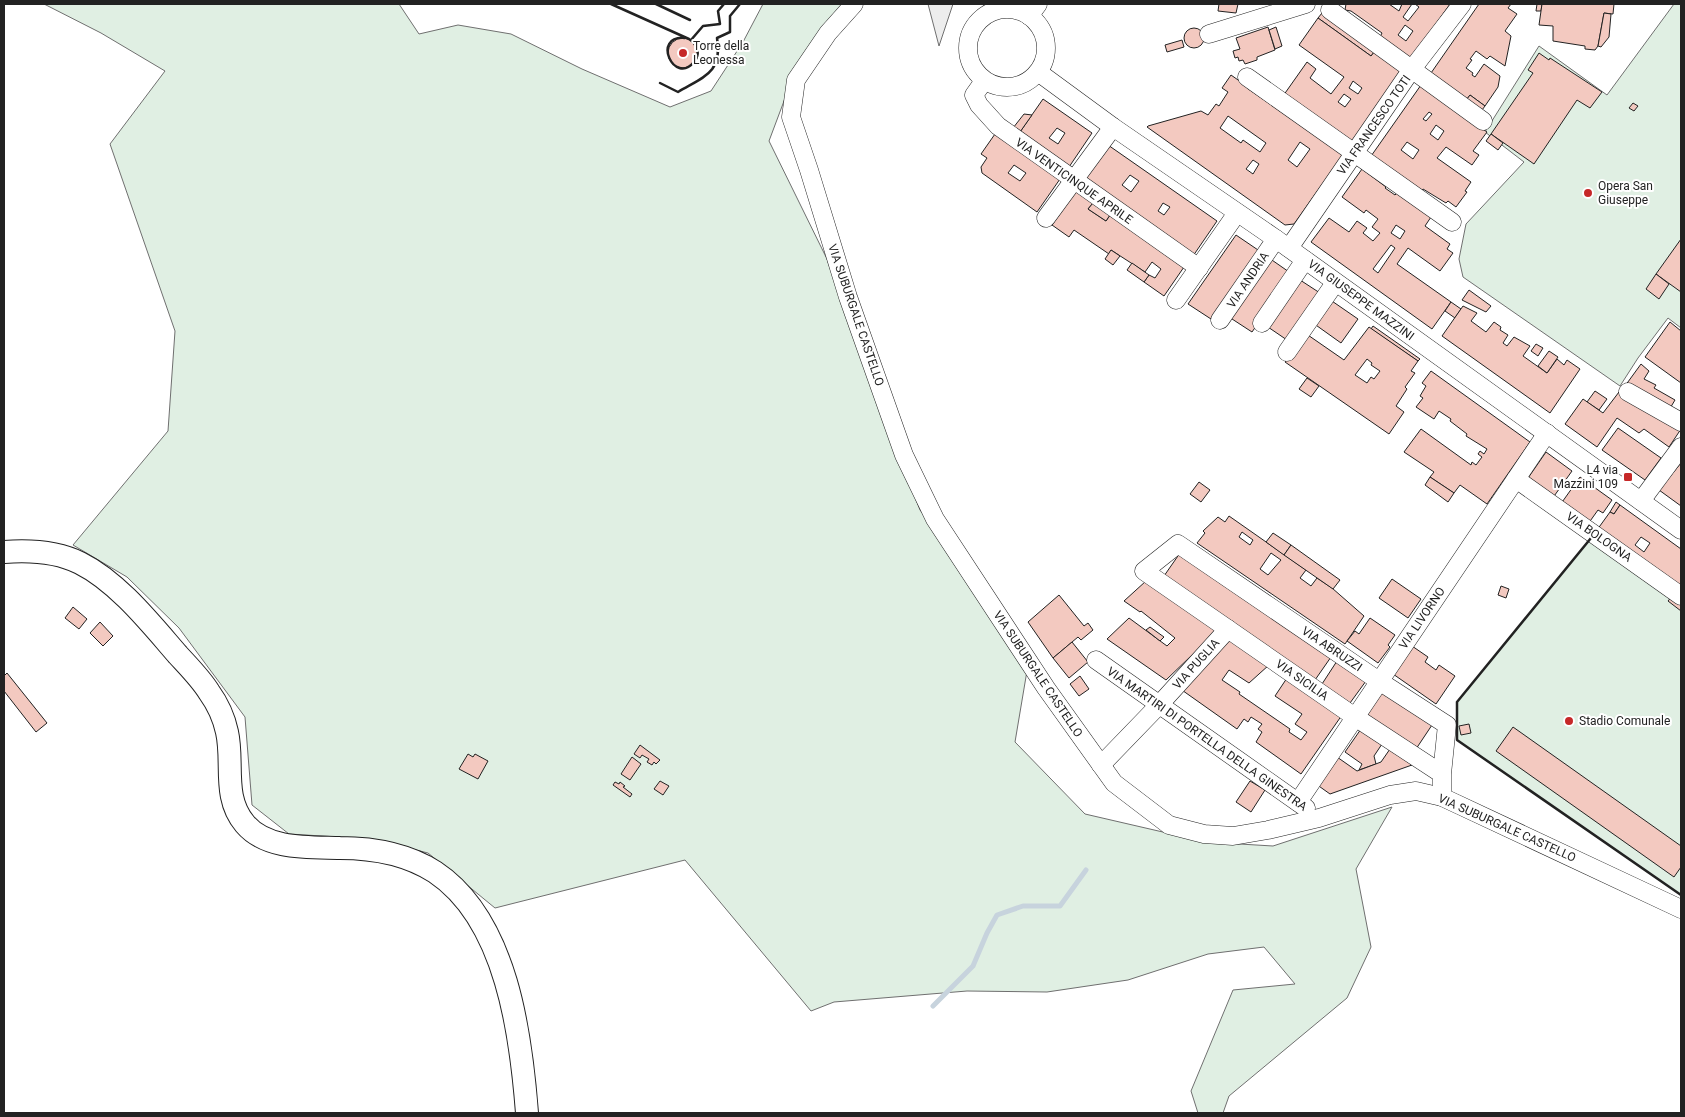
<svg xmlns="http://www.w3.org/2000/svg" width="1685" height="1117" font-family="Roboto,sans-serif">
<rect width="100%" height="100%" fill="#fff"/>
<g fill="#e0efe3" stroke="#6f6f6f">
<path d="M44 4H399L419 34 458 25 511 34 582 69 670 107 711 91 743 42 763 4H852L793 77 769 141 827 259 865 369 920 510 1030 653 1015 742 1085 814 1206 842 1273 846 1392 807 1356 869 1371 947 1347 998 1229 1096 1223 1113H1198L1191 1091 1233 990 1295 984 1264 947 1208 954 1128 980 1047 992 967 991 834 1002 811 1011 685 860 495 908 428 853 372 839 289 834 252 805 245 717 179 628 127 577 73 545 168 431 175 331 110 144 165 71 101 33Z"/>
<path d="M1674 4H1681V328L1668 318 1638 358 1620 386 1463 277 1459 259 1466 224 1524 162 1485 132 1539 46 1607 95Z"/>
<path d="M1591 538 1681 602V895L1457 740V702Z"/>
</g>
<path fill="#ededed" stroke="#6f6f6f" d="M928 4H953L939 46Z"/>
<g fill="none" stroke-linecap="round" stroke-linejoin="round">
<path stroke="#c7d3dd" stroke-width="5" d="M933 1006 973 966 987 933 997 915 1023 906H1060L1086 870"/>
</g>
<g fill="#f3c9c0" stroke="#222" fill-rule="evenodd">
<path d="M1219 4H1238L1236 13 1218 11Z"/>
<path d="M1346 4H1389L1399 11 1402 4H1412L1403 17 1408 21 1419 7 1415 4H1450L1411 59 1380 37 1382 33 1351 11 1345 10ZM1405 25 1413 31 1406 41 1398 35Z"/>
<path d="M1479 4H1511L1508 8 1517 14 1505 31 1511 36 1505 66 1490 56 1487 59 1476 51 1470 59 1472 60 1466 68 1473 73 1472 75 1475 77 1484 64 1500 76 1498 87 1485 106 1470 95 1467 99 1431 73Z"/>
<path d="M1537 4H1542L1541 11H1536Z"/>
<path d="M1542 4H1614L1613 14 1604 13 1598 46 1595 50 1585 49V46L1553 41V26L1539 25Z"/>
<path d="M1322 13 1375 51 1371 56 1318 18Z"/>
<path d="M1604 13 1611 14 1609 37 1601 47 1598 46Z"/>
<path d="M1318 18 1371 56 1375 51 1402 71 1350 144 1283 96 1307 62 1316 69 1310 78 1331 94 1344 77 1299 45ZM1353 81 1362 88 1358 94 1349 88ZM1344 94 1351 99 1345 107 1338 102Z"/>
<path d="M1268 27 1275 50 1257 57V60L1245 64 1243 60 1239 61 1238 57 1235 58 1233 51 1240 49 1236 38Z"/>
<path d="M1276 27 1282 46 1275 49 1269 30Z"/>
<circle cx="1194" cy="38" r="10"/>
<circle cx="683" cy="53" r="15"/>
<path d="M1182 40 1184 47 1167 52 1165 45Z"/>
<path d="M1539 53 1549 60 1550 58 1602 92 1590 108 1577 100 1534 164 1491 134 1533 73 1528 70Z"/>
<path d="M1231 75 1248 87 1247 88 1343 155 1294 224 1285 225 1147 127 1148 126 1201 111 1208 115 1216 104 1219 106 1228 92 1222 88ZM1228 116 1266 143 1260 152 1243 140 1241 143 1220 128ZM1300 142 1310 149 1297 167 1288 160ZM1253 160 1259 164 1253 174 1246 169Z"/>
<path d="M1421 85 1487 132 1473 151 1479 155 1472 165 1446 147 1437 158 1471 182 1465 191 1467 192 1456 207 1448 201 1446 203 1423 189 1419 194 1369 159ZM1429 112 1432 114 1426 121 1423 119ZM1436 125 1444 131 1438 140 1430 134ZM1407 142 1419 150 1413 159 1401 150Z"/>
<path d="M1470 95 1485 106 1482 110 1467 99Z"/>
<path d="M1043 99 1092 133 1069 167 1020 132ZM1057 128 1065 133 1058 144 1049 138Z"/>
<path d="M1633 103 1638 106 1634 111 1629 108Z"/>
<path d="M1024 114 1032 115 1020 132 1013 128Z"/>
<path d="M995 134 1060 179 1037 212 982 173 981 167 987 158 981 154ZM1014 165 1026 173 1020 181 1008 173Z"/>
<path d="M1491 134 1503 143 1498 150 1486 141Z"/>
<path d="M1108 145 1217 221 1193 256 1084 179ZM1130 175 1139 181 1131 192 1122 185ZM1163 203 1170 207 1164 215 1158 211Z"/>
<path d="M1362 169 1386 187 1385 188 1395 195 1397 193 1431 217 1425 226 1450 244 1447 249 1453 253 1440 271 1408 248 1397 264 1451 302 1432 329 1311 242 1329 218 1349 232 1357 221 1367 228 1363 233 1373 241 1380 233 1372 227 1378 219 1366 210 1364 213 1342 197ZM1396 225 1405 231 1400 239 1391 233ZM1391 245 1395 248 1378 273 1373 269Z"/>
<path d="M1076 191 1093 203 1088 209 1106 221 1110 215 1184 267 1164 296 1144 282 1149 275 1155 278 1161 269 1152 262 1145 272 1111 250 1109 254 1074 230 1069 237 1052 225Z"/>
<path d="M1093 203 1110 215 1106 221 1088 209Z"/>
<path d="M1236 235 1261 252 1211 319 1188 304Z"/>
<path d="M1681 239V292L1656 274Z"/>
<path d="M1111 250 1120 256 1113 265 1105 259Z"/>
<path d="M1269 258 1292 274 1252 332 1229 317Z"/>
<path d="M1132 263 1149 275 1144 282 1127 270Z"/>
<path d="M1656 274 1669 284 1659 299 1646 289Z"/>
<path d="M1297 278 1320 293 1287 340 1265 325Z"/>
<path d="M1469 290 1491 306 1486 312 1462 300Z"/>
<path d="M1329 299 1358 319 1341 343 1313 323Z"/>
<path d="M1451 302 1461 309 1455 318 1445 311Z"/>
<path d="M1463 306 1477 313 1471 321 1486 332 1494 322 1501 327 1500 330 1508 335 1503 343 1507 346 1514 337 1530 346 1523 356 1547 373 1557 359 1564 365 1567 360 1580 369 1550 413 1442 336Z"/>
<path d="M1670 322 1681 331V383L1645 357Z"/>
<path d="M1373 326 1420 359 1418 361 1371 329Z"/>
<path d="M1369 327 1418 361 1411 371 1415 373 1405 387 1407 389 1396 406 1404 412 1389 434 1285 362 1305 333 1344 360ZM1367 359 1372 363 1371 365 1380 371 1374 379 1371 377 1367 383 1355 375Z"/>
<path d="M1536 344 1543 348 1538 356 1531 351Z"/>
<path d="M1549 351 1558 357 1547 373 1538 366Z"/>
<path d="M1641 364 1649 371 1644 379 1656 385 1654 388 1675 400 1669 410 1625 386Z"/>
<path d="M1431 371 1530 442 1487 504 1460 485 1454 493 1430 477 1434 472 1404 452 1421 429 1471 465 1472 462 1476 465 1482 457 1478 454 1480 451 1484 454 1487 449 1466 436 1467 434 1450 421 1451 419 1439 411 1434 419 1416 407 1423 398 1420 396 1426 386 1422 383Z"/>
<path d="M1307 378 1319 386 1311 397 1299 389Z"/>
<path d="M1595 391 1607 399 1599 410 1587 402Z"/>
<path d="M1619 392 1644 410 1681 429 1669 447 1644 429 1639 433 1617 418 1597 447 1565 424 1583 399 1603 413Z"/>
<path d="M1618 428 1661 458 1645 480 1602 450Z"/>
<path d="M1546 452 1572 471 1552 499 1526 481Z"/>
<path d="M1681 463V506L1659 490Z"/>
<path d="M1430 477 1454 493 1448 502 1425 485Z"/>
<path d="M1580 477 1612 500 1603 513 1598 510 1588 524 1560 505Z"/>
<path d="M1199 482 1210 490 1201 502 1190 494Z"/>
<path d="M1616 502 1620 505 1614 514 1610 512Z"/>
<path d="M1620 505 1681 549V586L1597 530 1610 512 1614 514ZM1641 537 1650 543 1644 552 1635 545Z"/>
<path d="M1229 516 1306 570 1300 578 1311 586 1317 578 1332 588 1364 616 1345 644 1197 543 1205 533 1203 531 1218 517 1225 522ZM1242 532 1253 540 1250 545 1239 537ZM1271 553 1281 560 1268 575 1260 569Z"/>
<path d="M1273 533 1291 545 1284 555 1266 542Z"/>
<path d="M1291 545 1340 580 1333 589 1284 555Z"/>
<path d="M1180 553 1331 657 1315 680 1164 576Z"/>
<path d="M1392 579 1421 599 1408 618 1379 598Z"/>
<path d="M1146 581 1217 631 1166 680 1107 639 1129 618 1167 646 1175 638 1141 611 1140 612 1124 601Z"/>
<path d="M1501 586 1509 589 1506 598 1498 595Z"/>
<path d="M1059 595 1084 626 1088 623 1093 630 1081 640 1078 637 1053 658 1028 622Z"/>
<path d="M1673 595 1681 601V611L1668 601Z"/>
<path d="M73 607 87 619 79 629 65 618Z"/>
<path d="M1370 618 1395 635 1388 645 1390 647 1378 663 1347 641 1355 631 1359 634Z"/>
<path d="M100 622 113 636 103 646 90 633Z"/>
<path d="M1150 627 1164 637 1160 641 1146 630Z"/>
<path d="M1230 639 1269 665 1249 683 1229 670 1222 680 1240 692 1239 694 1290 729 1289 732 1301 740 1307 732 1295 724 1302 714 1275 696 1287 678 1342 715 1301 774 1256 742 1262 732 1258 729 1262 724 1251 717 1248 722 1244 719 1237 729 1179 688Z"/>
<path d="M1072 642 1088 662 1069 678 1053 658Z"/>
<path d="M1412 646 1428 657 1425 662 1436 670 1439 665 1455 676 1436 704 1393 674Z"/>
<path d="M1337 661 1366 681 1350 703 1322 684Z"/>
<path d="M7 673 47 723 36 732 4 691V676Z"/>
<path d="M1080 676 1089 689 1079 696 1070 684Z"/>
<path d="M1381 691 1432 725 1416 749 1365 715Z"/>
<path d="M1469 724 1471 733 1461 735 1459 726Z"/>
<path d="M1513 727 1681 846V867L1674 877 1496 751Z"/>
<path d="M1361 729 1382 744 1374 756 1376 764 1359 770 1362 764 1345 752Z"/>
<path d="M640 745 660 760 656 764 654 762 652 765 647 762 649 759 642 755 640 758 634 754Z"/>
<path d="M1390 749 1412 765 1330 794 1316 784 1337 757 1357 771 1381 762Z"/>
<path d="M468 754 473 757 475 754 488 761 478 779 459 769Z"/>
<path d="M632 757 641 764 630 780 621 774Z"/>
<path d="M660 781 669 786 663 795 654 789Z"/>
<path d="M1250 781 1265 790 1251 812 1236 802Z"/>
<path d="M615 782 619 784 620 782 625 786 623 787 632 794 630 797 613 785Z"/>
</g>
<g fill="none" stroke-linecap="round" stroke-linejoin="round">
<defs>
<g id="minor">
<path d="M854 4 828 33 796 80 791 117 809 170 848 297 904 455 935 519 1046 688 1114 783 1169 825 1204 834 1233 836 1268 830 1319 818 1390 795 1416 791 1442 797 1681 909"/>
<circle cx="1007" cy="48" r="39"/>
<path d="M1330 10 1483 121"/>
<path d="M1029 16 1038 4"/>
<path d="M1209 34 1306 4"/>
<path d="M1038 72 1113 127 1276 239 1681 530"/>
<path d="M1247 77 1452 222"/>
<path d="M984 81 974 95 979 105 998 126 1199 268"/>
<path d="M1046 218 1113 127"/>
<path d="M1289 248 1412 69 1462 4"/>
<path d="M1176 300 1237 213"/>
<path d="M1220 320 1276 239"/>
<path d="M1262 323 1305 260"/>
<path d="M1287 352 1335 283"/>
<path d="M1628 392 1681 422"/>
<path d="M1516 479 1681 596"/>
<path d="M1641 501 1681 447"/>
<path d="M1096 660 1306 808"/>
<path d="M1101 765 1159 705 1228 629"/>
<path d="M1442 797V774L1355 717 1144 571 1178 544 1379 681 1447 725 1442 774"/>
<path d="M1298 802 1547 433"/>
</g>
<path id="major" d="M4 552C30 550 56 551 80 563 118 582 151 624 178 655 189 667 201 679 209 692 217 703 224 718 227 732 234 763 222 797 245 824 267 850 309 847 340 848 373 848 407 854 435 872 507 920 521 1035 527 1113"/>
</defs>
<use href="#minor" stroke="#222" stroke-width="19"/>
<use href="#major" stroke="#222" stroke-width="24"/>
<use href="#minor" stroke="#fff" stroke-width="18"/>
<use href="#major" stroke="#fff" stroke-width="22"/>
<g stroke="#222" stroke-width="2.5">
<path d="M611 4 689 39C697 44 701 54 694 62 674 86 651 35 685 38"/>
<path d="M656 4 690 20"/>
<path d="M691 40 703 26 720 24 718 11 724 4"/>
<path d="M660 83 678 92C703 77 723 73 717 38L730 32V16L740 4"/>
<path d="M1591 538 1457 702V740L1681 895"/>
</g>
</g>
<g fill="#c62828" stroke="#fff" stroke-width="2">
<circle cx="683" cy="53" r="5"/>
<circle cx="1588" cy="193" r="5"/>
<rect x="1623" y="472" width="10" height="10" rx="2.5"/>
<circle cx="1569" cy="721" r="5"/>
</g>
<g text-anchor="middle" dominant-baseline="central" stroke-width="4" stroke-linejoin="round" paint-order="stroke">
<g font-size="12" fill="#222" stroke="#fff" text-anchor="start">
<text x="693" y="46">Torre della<tspan x="693" dy="14">Leonessa</tspan></text>
<text x="1598" y="186">Opera San<tspan x="1598" dy="14">Giuseppe</tspan></text>
<text x="1618" y="470" text-anchor="end">L4 via<tspan x="1618" dy="14">Mazzini 109</tspan></text>
<text x="1579" y="721">Stadio Comunale</text>
</g>
<g font-size="12" fill="#222" stroke="#fff">
<text transform="translate(1374 125) rotate(-55)">VIA FRANCESCO TOTI</text>
<text transform="translate(1074 181) rotate(35)">VIA VENTICINQUE APRILE</text>
<text transform="translate(1248 280) rotate(-56)">VIA ANDRIA</text>
<text transform="translate(1361 300) rotate(36)">VIA GIUSEPPE MAZZINI</text>
<text transform="translate(856 315) rotate(71)">VIA SUBURGALE CASTELLO</text>
<text transform="translate(1599 537) rotate(35)">VIA BOLOGNA</text>
<text transform="translate(1422 618) rotate(-56)">VIA LIVORNO</text>
<text transform="translate(1332 649) rotate(34)">VIA ABRUZZI</text>
<text transform="translate(1196 664) rotate(-48)">VIA PUGLIA</text>
<text transform="translate(1038 674) rotate(56)">VIA SUBURGALE CASTELLO</text>
<text transform="translate(1302 680) rotate(35)">VIA SICILIA</text>
<text transform="translate(1207 739) rotate(35)">VIA MARTIRI DI PORTELLA DELLA GINESTRA</text>
<text transform="translate(1507 828) rotate(24)">VIA SUBURGALE CASTELLO</text>
</g>
</g>
<rect width="1685" height="1117" fill="none" stroke="#222222" stroke-width="10"/>
</svg>
